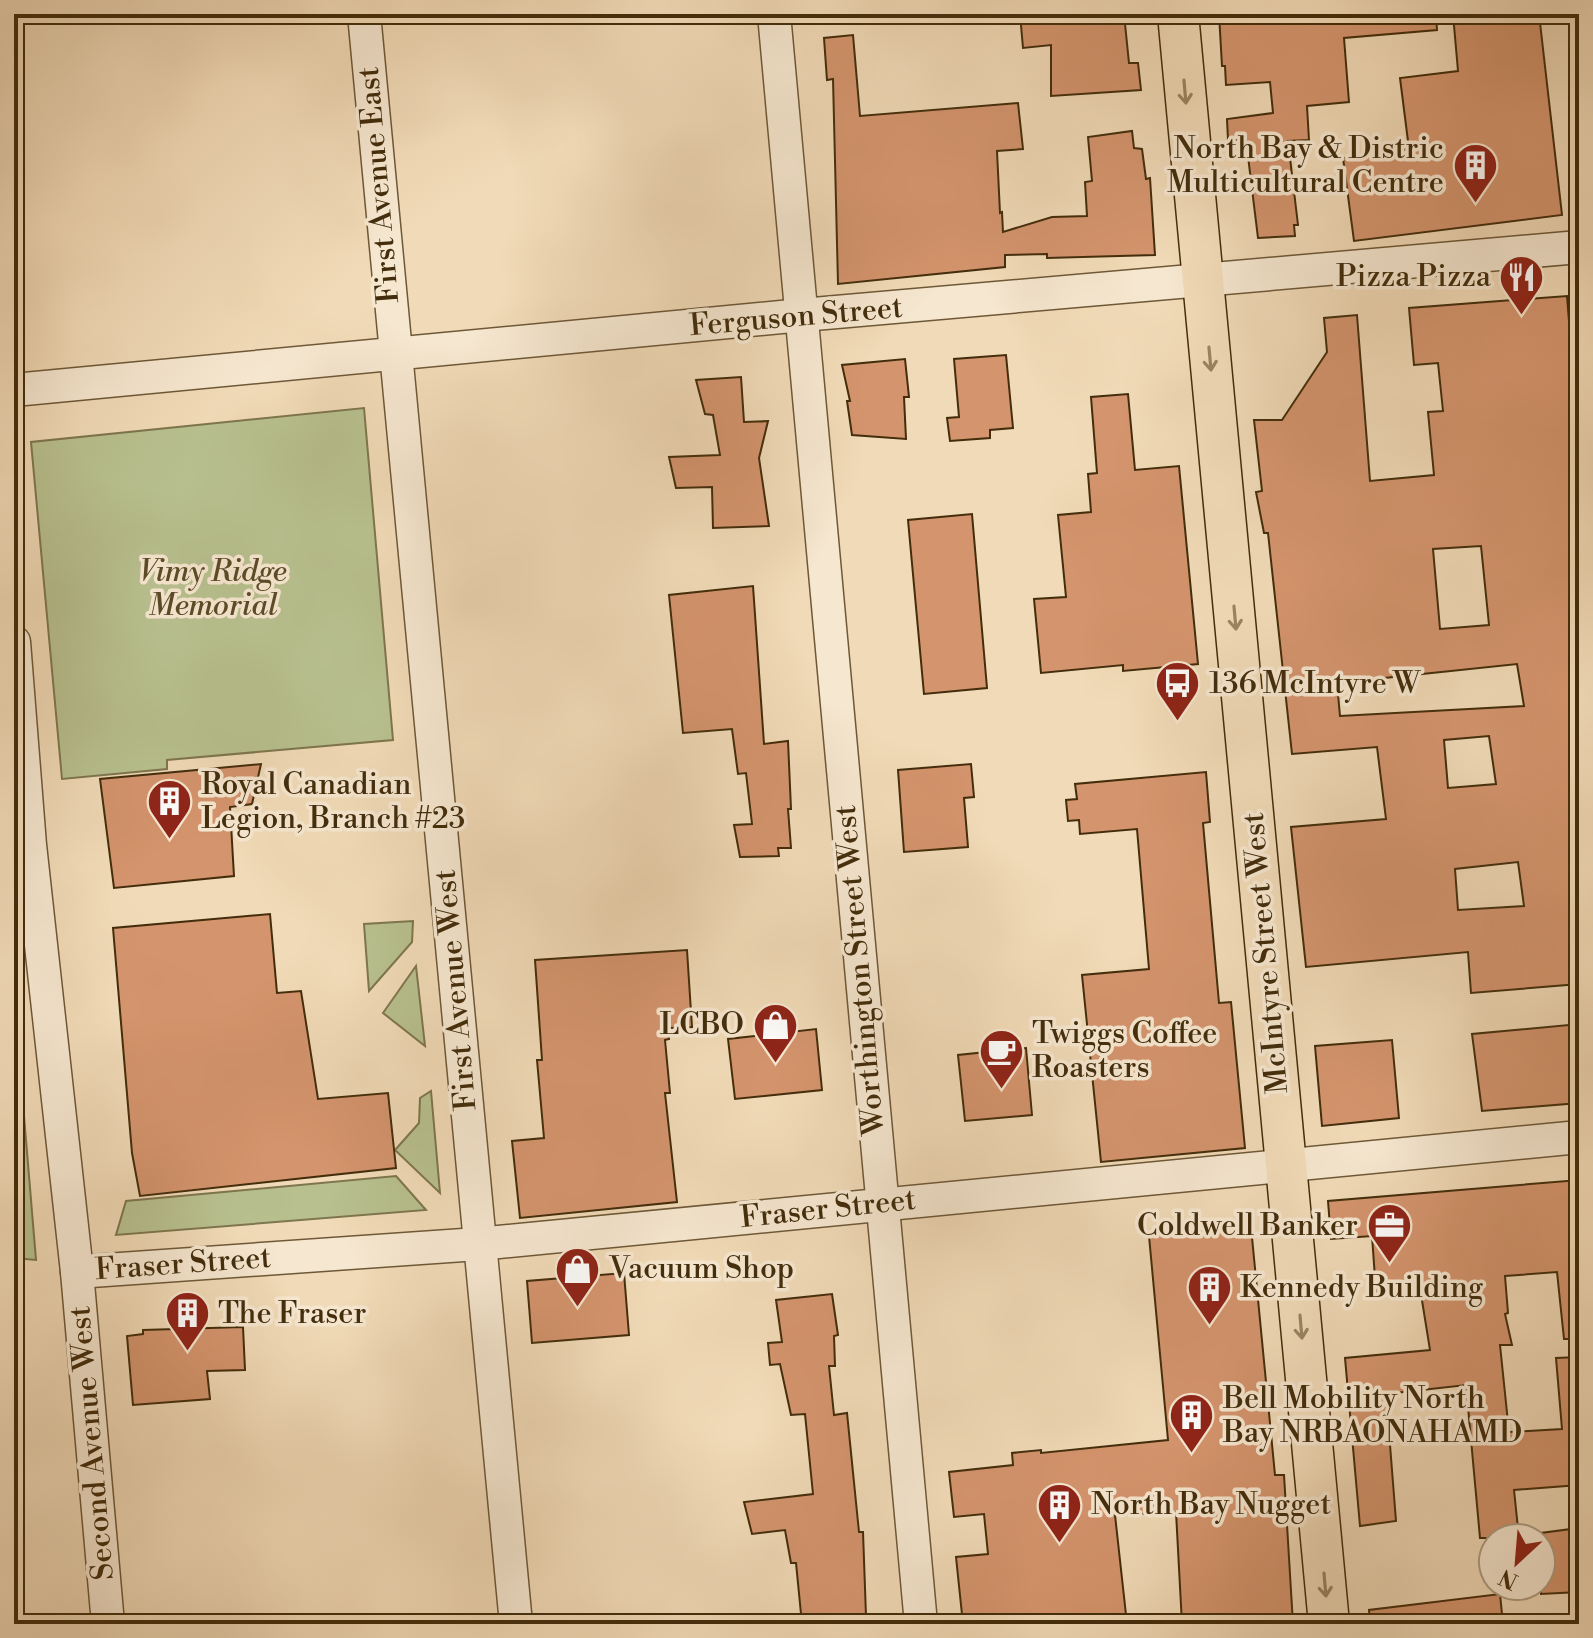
<svg xmlns="http://www.w3.org/2000/svg" width="1593" height="1638" font-family="'Libre Bodoni',serif">
<rect width="100%" height="100%" fill="#f1dab7"/>
<filter id="stains"><feTurbulence type="fractalNoise" baseFrequency=".0025" numOctaves="4"/><feColorMatrix values="0 0 0 0 .2 0 0 0 0 .09 0 0 0 0 .02 0 0 0 .5 -.17"/></filter>
<radialGradient id="worn" r=".72"><stop offset=".6" stop-color="#630" stop-opacity="0"/><stop offset="1" stop-color="#630" stop-opacity=".3"/></radialGradient>
<g fill="#b8c08f" stroke="#7e764e" stroke-width="2">
<path d="M364 408 393 740 167 760V769L62 779 31 442Z"/>
<path d="M413 921 412 942 369 991 364 924Z"/>
<path d="M416 966 425 1046 383 1013Z"/>
<path d="M14 1081 23 1104 36 1260 14 1258Z"/>
<path d="M431 1091 440 1193 395 1150 419 1123 420 1098Z"/>
<path d="M396 1176 426 1210 116 1235 126 1201Z"/>
</g>
<g fill="#d4946d" stroke="#432d0c" stroke-width="2" fill-rule="evenodd">
<path d="M1020 14H1124L1129 63H1138L1141 90 1051 96V45L1023 48Z"/>
<path d="M1219 14H1436L1437 30 1344 38 1349 102 1307 106 1309 140 1288 141 1298 225H1294L1295 236 1258 238 1246 140H1228L1227 119 1273 113 1270 82 1226 85 1225 66H1222Z"/>
<path d="M1453 14H1539L1562 215 1354 241 1343 158 1409 149 1400 78 1458 71Z"/>
<path d="M853 35 860 116 1018 103 1023 149 997 151 1000 213 1002 212 1003 232 1052 217 1087 216 1085 182 1092 181 1088 137 1132 131 1134 148 1142 149 1146 179 1150 178 1155 255 1047 258V254L1005 255V267L838 284 833 79 827 80 824 38Z"/>
<path d="M1567 296 1579 448V984L1471 993 1468 952 1306 967 1291 827 1386 819 1377 747 1292 754 1268 533H1264L1256 492 1262 491 1254 420H1282L1327 352 1324 318 1357 315 1370 481 1434 475 1428 412 1443 411 1438 363 1414 365 1409 308ZM1481 546 1489 625 1440 629 1433 549ZM1517 664 1524 706 1340 716 1337 683ZM1489 736 1496 784 1448 788 1444 740ZM1518 862 1524 906 1458 910 1455 869Z"/>
<path d="M1006 355 1013 428 990 430V438L950 441 947 418 959 417 954 359Z"/>
<path d="M905 359 909 397H904L906 439 852 435 847 401H850L842 365Z"/>
<path d="M741 377 744 422 768 421 759 458 769 526 713 528 712 487 676 488 669 457 720 455 713 415 705 414 696 380Z"/>
<path d="M1128 394 1135 470 1179 466 1198 664 1123 671V665L1041 673 1034 599 1066 597 1058 515 1091 512 1088 474 1097 473 1091 397Z"/>
<path d="M972 514 987 688 924 694 908 520Z"/>
<path d="M753 586 764 744 788 741 791 809H788L791 848H778L779 856 740 857 734 825 752 824 746 773 738 774 732 729 683 733 669 595Z"/>
<path d="M261 764 252 804 230 807 234 876 114 888 100 779Z"/>
<path d="M971 764 974 797 964 798 968 847 904 852 898 770Z"/>
<path d="M1206 772 1210 822 1203 823 1219 1003 1231 1002 1245 1148 1101 1162 1082 975 1149 969 1137 829 1080 834 1079 820 1068 821 1066 800 1077 799 1075 784Z"/>
<path d="M270 914 277 993 301 991 318 1099 388 1093 396 1168 140 1196 132 1153 113 928Z"/>
<path d="M687 950 692 1027 668 1028 669 1039 665 1040 670 1093H665L677 1202 520 1218 512 1141 544 1138 537 1060H542L535 960Z"/>
<path d="M1579 1024V1103L1482 1111 1472 1034Z"/>
<path d="M816 1029 822 1090 735 1099 728 1039Z"/>
<path d="M1392 1040 1399 1118 1322 1126 1315 1046Z"/>
<path d="M1026 1048 1032 1115 965 1121 958 1055Z"/>
<path d="M1579 1180V1339H1564L1557 1272 1505 1276 1508 1313 1505 1314 1512 1345H1500L1509 1432 1562 1429 1556 1358 1579 1357V1485L1514 1490 1519 1538H1480L1466 1385 1386 1394 1396 1521 1360 1526 1345 1358 1430 1350 1421 1294 1407 1295 1406 1290 1376 1292 1372 1236 1331 1239 1328 1201Z"/>
<path d="M1251 1227 1275 1475H1284L1293 1624H1182L1176 1512 1115 1515 1127 1624H963L956 1557 988 1554 984 1514 954 1517 949 1472 1013 1465 1012 1453 1041 1450V1453L1168 1440 1149 1236Z"/>
<path d="M624 1273 629 1335 532 1343 527 1281Z"/>
<path d="M832 1294 838 1335 834 1336 835 1366H829L834 1415 847 1413 859 1532H863L866 1616H858L859 1624H802L796 1563H791L785 1530 752 1534 744 1502 813 1494 805 1414 791 1415 780 1364 770 1365 768 1343 782 1342 776 1300Z"/>
<path d="M243 1327 245 1370 207 1371 210 1399 133 1405 127 1336 143 1334V1330Z"/>
<path d="M1579 1528V1592L1541 1594V1533Z"/>
<path d="M1500 1594 1503 1624H1370L1369 1610Z"/>
</g>
<g fill="none" stroke-linecap="round" stroke-linejoin="round">
<defs>
<g id="minor">
<path d="M364 14 516 1624"/>
<path d="M774 14 921 1624"/>
<path d="M14 390 802 315 1579 247"/>
<path d="M14 642 30 845 77 1272 108 1624"/>
<path d="M77 1272 478 1244 1579 1137"/>
</g>
<path id="major" d="M1178 14 1329 1624"/>
</defs>
<use href="#minor" stroke="#6e5837" stroke-width="35"/>
<use href="#major" stroke="#432d0c" stroke-width="43"/>
<use href="#minor" stroke="#f6e7d0" stroke-width="32"/>
<use href="#major" stroke="#f1dab7" stroke-width="40"/>
</g>
<defs><path id="oneway-shaft" d="M-6 0H5M1.5-3L5.5 0L1.5 3" fill="none" stroke-width="1.6" stroke-linecap="round" stroke-linejoin="round" transform="scale(2)"/></defs>
<g stroke="#9a8462">
<use href="#oneway-shaft" transform="translate(1185 92) rotate(85)"/>
<use href="#oneway-shaft" transform="translate(1210 359) rotate(85)"/>
<use href="#oneway-shaft" transform="translate(1235 618) rotate(85)"/>
<use href="#oneway-shaft" transform="translate(1301 1327) rotate(85)"/>
<use href="#oneway-shaft" transform="translate(1325 1585) rotate(85)"/>
</g>
<defs>
<symbol id="building-pin" viewBox="-11 -11 22 30"><path d="M0 17L-7.5 6A9.5 9.5 0 1 1 7.5 6Z" fill="#8f2418" stroke="#f6e7d0"/><path d="M-4-6H4V6H1V3H-1V6H-4ZM-2.5-4.3h1.7v1.8h-1.7ZM.8-4.3h1.7v1.8H.8ZM-2.5-1h1.7V.8h-1.7ZM.8-1h1.7V.8H.8Z" fill="#fff"/></symbol>
<symbol id="restaurant-pin" viewBox="-11 -11 22 30"><path d="M0 17L-7.5 6A9.5 9.5 0 1 1 7.5 6Z" fill="#8f2418" stroke="#f6e7d0"/><path d="M-5-6h1v4h1v-4h1v4h1v-4h1v5L-1.5 .5V6h-2V.5L-5-1ZM5-6V6H3V1.5H1.5Q1.5-4 5-6Z" fill="#fff"/></symbol>
<symbol id="bus-pin" viewBox="-11 -11 22 30"><path d="M0 17L-7.5 6A9.5 9.5 0 1 1 7.5 6Z" fill="#8f2418" stroke="#f6e7d0"/><path d="M-5-6H5V4H4V6H2V4H-2V6H-4V4H-5ZM-3.5-4V0h7V-4ZM-3.5 1.2v1.5H-2V1.2ZM2 1.2v1.5H3.5V1.2Z" fill="#fff"/></symbol>
<symbol id="shop-pin" viewBox="-11 -11 22 30"><path d="M0 17L-7.5 6A9.5 9.5 0 1 1 7.5 6Z" fill="#8f2418" stroke="#f6e7d0"/><path d="M-5-2.5h2.3a2.7 3.5 0 0 1 5.4 0H5L5.5 6h-11ZM-1.5-2.5h3a1.5 2.3 0 0 0-3 0Z" fill="#fff"/></symbol>
<symbol id="cafe-pin" viewBox="-11 -11 22 30"><path d="M0 17L-7.5 6A9.5 9.5 0 1 1 7.5 6Z" fill="#8f2418" stroke="#f6e7d0"/><path d="M-5.5-4.5H6V0H3Q3 3.5 0 3.5H-2.5Q-5.5 3.5-5.5 0ZM3-3.2v2h1.7v-2ZM-6 4.5H4V6H-6Z" fill="#fff"/></symbol>
<symbol id="office-pin" viewBox="-11 -11 22 30"><path d="M0 17L-7.5 6A9.5 9.5 0 1 1 7.5 6Z" fill="#8f2418" stroke="#f6e7d0"/><path d="M-6-3h4V-5.5h4V-3h4V5H-6ZM-1-4.5V-3h2v-1.5ZM-6 0V1H6V0Z" fill="#fff"/></symbol>
</defs>
<g fill-rule="evenodd">
<use href="#building-pin" x="1450" y="140" width="51" height="69"/>
<use href="#restaurant-pin" x="1496" y="252" width="51" height="69"/>
<use href="#bus-pin" x="1152" y="658" width="51" height="69"/>
<use href="#building-pin" x="144" y="776" width="51" height="69"/>
<use href="#shop-pin" x="750" y="1000" width="51" height="69"/>
<use href="#cafe-pin" x="976" y="1026" width="51" height="69"/>
<use href="#office-pin" x="1364" y="1200" width="51" height="69"/>
<use href="#shop-pin" x="552" y="1244" width="51" height="69"/>
<use href="#building-pin" x="1184" y="1262" width="51" height="69"/>
<use href="#building-pin" x="162" y="1288" width="51" height="69"/>
<use href="#building-pin" x="1166" y="1390" width="51" height="69"/>
<use href="#building-pin" x="1034" y="1480" width="51" height="69"/>
</g>
<g text-anchor="middle" dominant-baseline="central" stroke-width="7" stroke-linejoin="round" paint-order="stroke">
<g font-size="30" fill="#432d0c" stroke="#f6e7d0" text-anchor="start">
<text x="1444" y="149" text-anchor="end">North Bay &amp; Distric<tspan x="1444" dy="34">Multicultural Centre</tspan></text>
<text x="1491" y="277" text-anchor="end">Pizza Pizza</text>
<text x="1209" y="684">136 McIntyre W</text>
<text x="201" y="785">Royal Canadian<tspan x="201" dy="34">Legion, Branch #23</tspan></text>
<text x="744" y="1025" text-anchor="end">LCBO</text>
<text x="1032" y="1034">Twiggs Coffee<tspan x="1032" dy="34">Roasters</tspan></text>
<text x="1358" y="1226" text-anchor="end">Coldwell Banker</text>
<text x="609" y="1269">Vacuum Shop</text>
<text x="1240" y="1288">Kennedy Building</text>
<text x="218" y="1314">The Fraser</text>
<text x="1223" y="1399">Bell Mobility North<tspan x="1223" dy="34">Bay NRBAONAHAMD</tspan></text>
<text x="1091" y="1505">North Bay Nugget</text>
</g>
<g font-size="30" fill="#432d0c" stroke="#f6e7d0">
<text transform="translate(379 185) rotate(-95)">First Avenue East</text>
<text transform="translate(796 317) rotate(-5)">Ferguson Street</text>
<text transform="translate(1266 953) rotate(-95)">McIntyre Street West</text>
<text transform="translate(860 970) rotate(-95)">Worthington Street West</text>
<text transform="translate(456 990) rotate(-95)">First Avenue West</text>
<text transform="translate(828 1209) rotate(-6)">Fraser Street</text>
<text transform="translate(183 1264) rotate(-4)">Fraser Street</text>
<text transform="translate(92 1443) rotate(-95)">Second Avenue West</text>
</g>
<g font-size="30" font-style="italic" fill="#5a4a26" stroke="#f6e7d0">
<text x="213" y="572">Vimy Ridge<tspan x="213" dy="34">Memorial</tspan></text>
</g>
</g>
<rect width="1593" height="1638" fill="none" stroke="#f1dab7" stroke-width="48"/>
<rect x="16" y="16" width="1561" height="1606" fill="none" stroke="#432d0c" stroke-width="4"/>
<rect x="24" y="24" width="1545" height="1590" fill="none" stroke="#432d0c" stroke-width="2"/>
<g transform="translate(1517 1562) rotate(206)"><circle r="38" fill="#f6e7d0" stroke="#ae9d82" stroke-width="2"/>
<path d="M0-6L14 30L0 20L-14 30Z" fill="#8f2418"/>
<text y="-12" font-size="22" font-weight="bold" text-anchor="middle" fill="#432d0c">N</text>
</g>
<rect width="100%" height="100%" filter="url(#stains)"/>
<rect width="100%" height="100%" fill="url(#worn)"/>
</svg>
